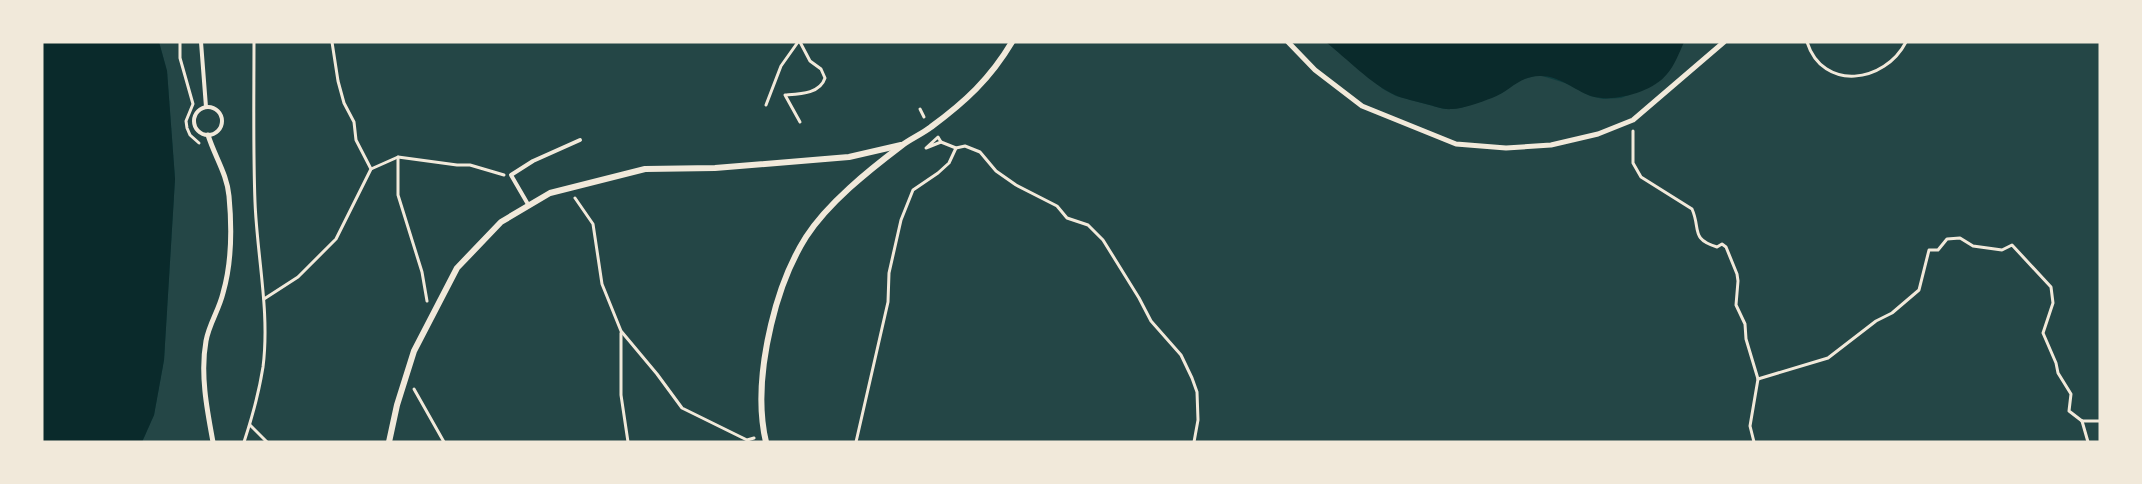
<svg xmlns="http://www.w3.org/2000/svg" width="2142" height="484" font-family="Roboto,sans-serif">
<rect width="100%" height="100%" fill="#0f3d3e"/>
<path fill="#244646" d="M159 42H1326L1383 89 1396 96 1444 109 1461 108 1502 93 1520 80 1539 75 1565 83 1590 96 1603 99 1621 98 1651 86 1679 51 1684 42H2100V442H142L154 415 164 360 175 179 167 71Z"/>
<g fill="#0a2a2b">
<path d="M42 42H159L167 71 175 179 164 360 154 415 142 442H42Z"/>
<path d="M1326 42H1684C1679 53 1675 65 1667 74 1653 92 1613 103 1591 96 1574 90 1560 76 1541 76 1520 75 1509 92 1492 98 1481 102 1463 109 1452 109 1443 110 1435 106 1426 104 1416 101 1404 99 1395 95 1371 84 1347 59 1326 42Z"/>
</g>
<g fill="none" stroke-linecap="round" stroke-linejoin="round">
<g stroke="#f1e9da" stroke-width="3">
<path d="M180 42V58L193 104 186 121 187 128 190 135 199 143"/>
<path d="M800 42 810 61 821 69 825 78C820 94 799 94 785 95L800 122"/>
<path d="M1807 42C1823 92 1885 83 1906 42"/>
<path d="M766 105 781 66 798 42"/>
<path d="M920 109 924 117"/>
<path d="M1633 131V163L1641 177 1692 209C1701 229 1690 239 1717 247L1722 244 1726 247 1737 274 1738 281 1736 305 1745 324 1746 339 1758 379 1750 426 1754 442"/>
<path d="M938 137 941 142 926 148Z"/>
<path d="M941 142 956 148 965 146 980 152 996 171 1016 185 1057 206 1067 218 1088 225 1103 240 1139 298 1151 321 1181 355 1192 378 1197 392 1198 420 1194 442"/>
<path d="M398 157V195L422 272 427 301"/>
<path d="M371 169 398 157 457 165H470L504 175"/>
<path d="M575 198 593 224 602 284 621 331 657 374 682 408 747 440 754 438"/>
<path d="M264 299 298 277 336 239 371 169 356 140 354 122 344 103 338 81 332 42"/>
<path d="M621 333V395L628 442"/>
<path d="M1758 379 1828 358 1876 321 1892 313 1919 290 1929 250H1938L1947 239 1960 238 1973 246 2002 250 2012 245 2051 287 2053 303 2043 333 2056 363 2058 373 2071 394 2069 411 2082 421"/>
<path d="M414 389 444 442"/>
<path d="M2082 421 2088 442"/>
<path d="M2082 421H2100"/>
<path d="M250 425 267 442"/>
<path d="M244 442C252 418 259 392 263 367 270 312 257 256 255 202 253 149 254 95 254 42"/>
<path d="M856 442 888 302 889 273 901 220 913 190 938 173 949 163 956 148"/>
</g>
<g stroke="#f1e9da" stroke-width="4">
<path d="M201 42 206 107"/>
<circle cx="208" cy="121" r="14"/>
<path d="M529 206 511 175 533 161 580 140"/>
</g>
<g stroke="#f1e9da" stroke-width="5">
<path d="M1288 42 1315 70 1362 106 1456 144 1506 148 1551 145 1598 134 1633 120 1724 42"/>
<path d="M208 135C215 157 227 174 229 196 232 228 232 262 223 293 219 310 209 324 206 341 200 374 207 410 213 442"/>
</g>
<g stroke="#f1e9da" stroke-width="6">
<path d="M389 442 397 405 414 351 457 268 501 222 550 193 645 169 715 168 849 157 901 145"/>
<path d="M766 442C757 404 762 363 771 325 778 295 789 264 806 237 828 203 868 171 901 146 910 139 922 134 931 127 965 102 990 79 1012 42"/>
</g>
</g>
<rect width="2142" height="484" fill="none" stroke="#f1e9da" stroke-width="87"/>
</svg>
